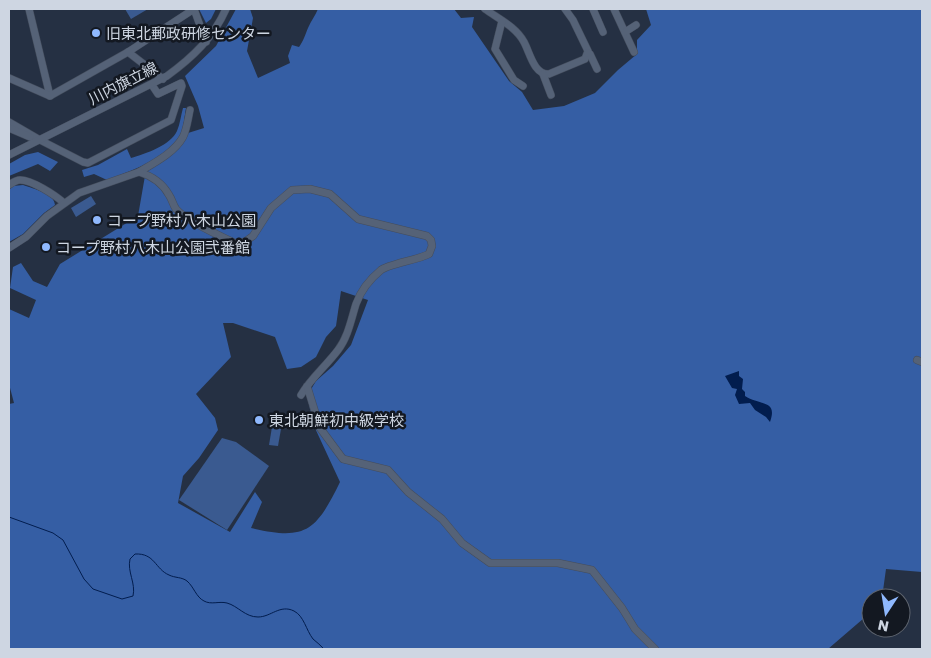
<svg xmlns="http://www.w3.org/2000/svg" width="931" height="658" font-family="Poppins,'Noto Sans JP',sans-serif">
<rect width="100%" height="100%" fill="#253043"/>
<g fill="#3a5a90">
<path d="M125 9H148L131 19Z"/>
<path d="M91 196 96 204 76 217 71 208Z"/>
<path d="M272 427 281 429 278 446 269 445Z"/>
<path d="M222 438 236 442 269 466 227 530 179 500Z"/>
</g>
<g fill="#355ea4" fill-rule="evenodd">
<path d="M199 9H216L211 19 206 23Z"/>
<path d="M236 9H250L253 18 247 51 258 78 290 63 288 56 292 45 299 47C304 40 305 35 308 28 311 21 315 16 318 9H454L461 18 474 17 472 27 509 81 522 92 533 110 564 106 595 93 618 70 637 54V40L651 25 646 9H922V572L886 569 882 598H871V612L828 649H9V404L14 403 9 384V309L29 318 36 300 10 288 13 267 21 263 33 281 47 287 60 264 138 216 146 170 188 133 204 128 198 106 185 76 216 46ZM341 291 368 300 351 345 333 366 316 381 307 396 314 426 340 482C316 531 306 541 251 528L262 502 255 492 230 532 178 503 183 476 199 458 218 430 215 418 196 394 231 357 223 323H233L275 337 287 369 301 367 316 357 326 337 336 326Z"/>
<path d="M183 108H186C184 119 184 130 178 139 166 159 128 172 107 180L94 174 84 177 82 170 98 165 127 149 131 158C145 154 171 145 177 131 180 124 181 115 183 108Z"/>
<path d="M38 152 58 162 50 171 38 164 9 176V164L25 155Z"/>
<path d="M23 185C34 189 54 193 55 205L44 213 23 234 9 242V190L13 186Z"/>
</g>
<path fill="#021d4e" d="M739 371V376L743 379 742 389 745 392V396C760 406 778 399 770 422L766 417 755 410 750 403 739 404 735 395 737 389 732 388 725 376Z"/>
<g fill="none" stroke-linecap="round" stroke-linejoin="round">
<path stroke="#021d4e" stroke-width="1" d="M9 517 53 533 63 540 84 579 93 589 122 599 133 596C136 583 127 572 130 559L135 554C155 553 155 569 169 575 175 578 182 577 187 581 194 587 196 597 204 601 211 605 219 601 227 603 238 606 245 617 258 617 271 617 280 604 294 611 304 616 306 630 313 639 317 642 321 646 324 649"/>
<defs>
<g id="minor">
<path d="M29 9 50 96"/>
<path d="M485 9C499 19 516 27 524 42 530 53 534 75 549 74L585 59 588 51 573 20 565 9"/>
<path d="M593 9 603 32"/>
<path d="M614 9 634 52"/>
<path d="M502 21 495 49 514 80 523 86"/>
<path d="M625 32 636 25"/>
<path d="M128 52 163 79"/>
<path d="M588 53 590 54 597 69"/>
<path d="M543 74 551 95"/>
<path d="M9 78 50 96 128 52 194 9 206 42"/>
<path d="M9 122 40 140 83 162 88 163 171 120 182 86 181 83 158 94 152 85"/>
<path d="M9 128 30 137"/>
<path d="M9 155 167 76C193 57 213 38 226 9"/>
<path d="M139 172C154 163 174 153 183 137 187 129 188 119 190 110"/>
<path d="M9 185C12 183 16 180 20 180 32 180 55 195 64 203"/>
<path d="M9 248 26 237 47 216 79 193 139 172C152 176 163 184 169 195 172 199 173 205 176 209 184 219 224 238 237 244L246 241 253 236 271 208 292 190 310 189 330 194 358 219 427 236 431 240 432 246 429 254C417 260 389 264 381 270 370 279 361 290 356 304 351 320 348 337 338 350 326 366 311 378 301 395"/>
<path d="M917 360 922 362"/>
<path d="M307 386 320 428 343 459 388 470 408 492 442 519 462 543 490 563H558L592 570 622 608 635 629 655 649"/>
</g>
</defs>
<use href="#minor" stroke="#444d5d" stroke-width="8"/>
<use href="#minor" stroke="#556277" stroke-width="7"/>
</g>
<g fill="#8fb8fd" stroke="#131821" stroke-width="2">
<circle cx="96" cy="33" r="5"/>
<circle cx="97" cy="220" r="5"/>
<circle cx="46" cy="247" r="5"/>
<circle cx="259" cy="420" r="5"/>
</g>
<g text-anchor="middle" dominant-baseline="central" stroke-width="5" stroke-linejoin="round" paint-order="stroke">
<g font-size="15" fill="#ced6e2" stroke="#131821" text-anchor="start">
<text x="106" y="33">旧東北郵政研修センター</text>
<text x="107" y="220">コープ野村八木山公園</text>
<text x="56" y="247">コープ野村八木山公園弐番館</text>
<text x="269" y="420">東北朝鮮初中級学校</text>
</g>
<g font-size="15" fill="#ced6e2" stroke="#131821">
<text transform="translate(123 83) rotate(-27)">川内旗立線</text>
</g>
</g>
<rect width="931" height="658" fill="none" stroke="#ced6e2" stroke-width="20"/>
<g transform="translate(886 613) rotate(192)"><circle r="24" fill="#131821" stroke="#5e646e"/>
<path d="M0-4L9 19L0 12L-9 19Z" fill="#8fb8fd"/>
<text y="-8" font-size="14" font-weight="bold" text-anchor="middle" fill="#ced6e2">N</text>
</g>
</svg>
